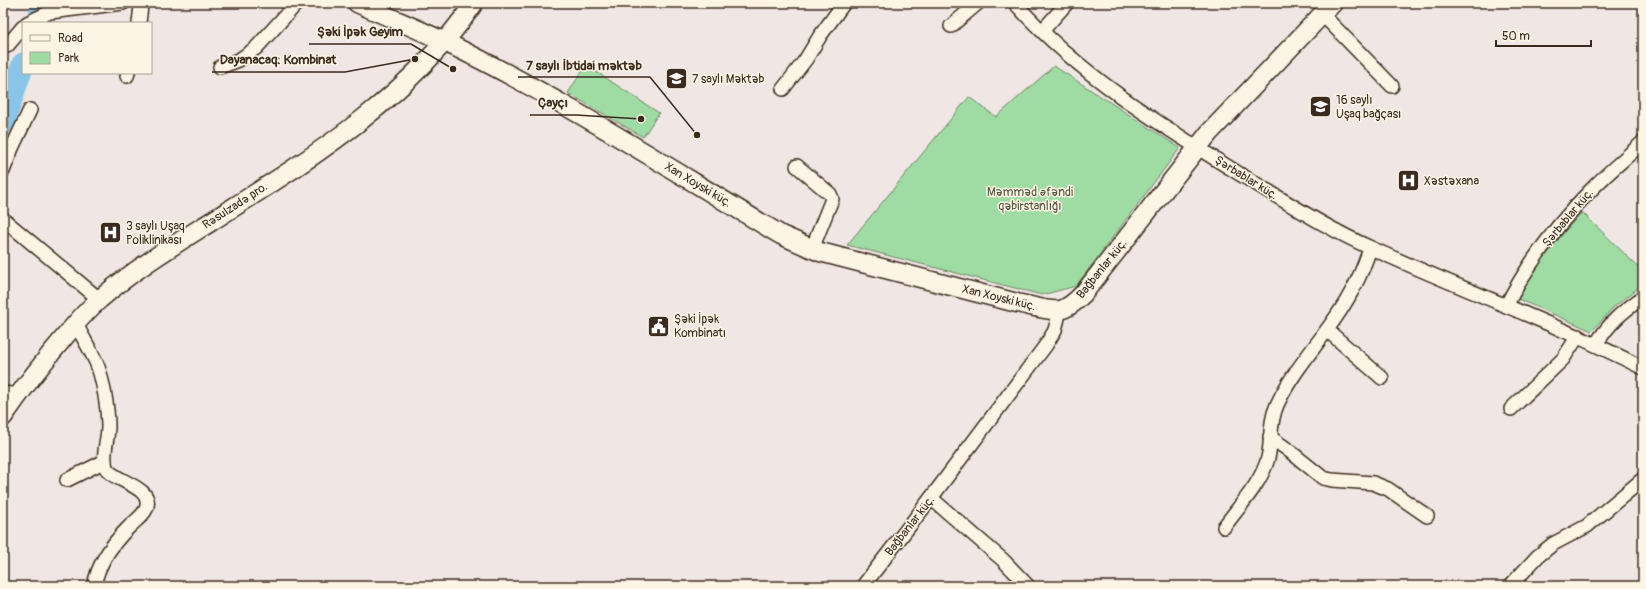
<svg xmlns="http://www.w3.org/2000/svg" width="1646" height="589" font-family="Pangolin,sans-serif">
<rect width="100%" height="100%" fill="#f0e7e4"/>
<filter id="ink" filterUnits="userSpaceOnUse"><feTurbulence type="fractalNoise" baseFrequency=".025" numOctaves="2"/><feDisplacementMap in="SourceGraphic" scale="8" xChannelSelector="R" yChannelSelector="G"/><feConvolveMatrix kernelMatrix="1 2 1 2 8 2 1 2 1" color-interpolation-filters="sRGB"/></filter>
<g filter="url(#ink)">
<g fill="#9fdca4" stroke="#6d8361">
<path d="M586 65 659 113 643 137 568 93Z"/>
<path d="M1054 66 1180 148 1076 286 1042 295 847 245 969 97 996 117Z"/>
<path d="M1582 212 1643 272V284L1614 307 1592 331 1518 299C1537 266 1556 240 1582 212Z"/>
</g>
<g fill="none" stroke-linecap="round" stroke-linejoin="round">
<g stroke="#88c5e8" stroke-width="23">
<path d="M37 23 44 3"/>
<path d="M3 123 23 64"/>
</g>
<defs>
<g id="street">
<path d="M1015 3C1079 75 1162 126 1243 176 1285 201 1326 228 1371 248 1461 289 1555 323 1643 368"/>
<path d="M1322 14 1392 86"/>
<path d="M27 23 50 12 123 3"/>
<path d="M139 23 141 6 140 3"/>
<path d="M951 26 978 3"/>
<path d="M1043 30 1067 3"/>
<path d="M3 45 7 46 23 27"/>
<path d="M220 67 239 60 256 48 297 3"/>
<path d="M127 76 128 73"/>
<path d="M783 89 806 59 820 36 844 3"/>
<path d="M797 166 830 194 832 199 812 249"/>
<path d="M3 171 12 148 30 110"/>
<path d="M3 219 99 299"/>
<path d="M1506 306C1528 264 1557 224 1591 190 1607 173 1626 158 1643 142"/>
<path d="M76 324C82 336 90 349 96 362 103 378 108 409 108 427 108 439 102 455 106 467 110 481 156 486 146 509 143 516 134 522 129 527 113 543 98 563 94 586"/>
<path d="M1327 330 1382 378"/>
<path d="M1596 344C1611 321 1621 313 1643 297"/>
<path d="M3 393 18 395"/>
<path d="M1511 409 1563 359 1578 336"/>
<path d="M1270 437 1287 449 1323 478 1332 480 1373 483 1388 489 1427 516"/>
<path d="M67 480 105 461"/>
<path d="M931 498 1003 560 1028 586"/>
<path d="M1224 527C1239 506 1261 484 1268 458 1272 441 1269 422 1277 405 1289 378 1309 355 1326 331 1345 306 1361 278 1370 248"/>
<path d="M1513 583 1538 556 1553 544 1587 526 1643 479"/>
<path d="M863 586 931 498 1046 345 1055 330 1060 310"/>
</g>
<g id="secondary">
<path d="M357 3C386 16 416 28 445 42 561 98 670 169 781 235L820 252 1017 303C1028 305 1050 312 1060 310 1069 308 1077 300 1083 294L1209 133 1333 3"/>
<path d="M3 417C23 388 44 361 67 334 77 322 88 309 100 299 133 270 174 245 212 221 308 160 409 99 474 3"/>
</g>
</defs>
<use href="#street" stroke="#3b2a1e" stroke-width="16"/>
<use href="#secondary" stroke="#3b2a1e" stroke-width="21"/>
<use href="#street" stroke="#fcf5e5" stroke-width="13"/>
<use href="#secondary" stroke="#fcf5e5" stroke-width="18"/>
</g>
</g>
<defs>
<symbol id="school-square" viewBox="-11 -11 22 22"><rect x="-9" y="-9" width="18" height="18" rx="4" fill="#3b2a1e" stroke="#fcf5e5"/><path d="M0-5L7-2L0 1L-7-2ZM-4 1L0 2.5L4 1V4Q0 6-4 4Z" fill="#fff"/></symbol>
<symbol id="hospital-square" viewBox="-11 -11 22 22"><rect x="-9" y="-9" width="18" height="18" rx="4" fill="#3b2a1e" stroke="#fcf5e5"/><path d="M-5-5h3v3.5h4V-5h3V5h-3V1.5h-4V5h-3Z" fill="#fff"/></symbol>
<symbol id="civic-square" viewBox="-11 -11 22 22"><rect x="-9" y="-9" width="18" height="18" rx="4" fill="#3b2a1e" stroke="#fcf5e5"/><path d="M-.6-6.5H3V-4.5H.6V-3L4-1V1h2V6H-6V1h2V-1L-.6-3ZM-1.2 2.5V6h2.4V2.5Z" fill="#fff"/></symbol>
</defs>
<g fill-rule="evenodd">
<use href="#school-square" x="664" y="66" width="25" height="25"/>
<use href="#school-square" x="1308" y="94" width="25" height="25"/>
<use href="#hospital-square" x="1396" y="168" width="25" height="25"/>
<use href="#hospital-square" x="98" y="220" width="25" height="25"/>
<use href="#civic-square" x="646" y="314" width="25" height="25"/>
</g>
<g text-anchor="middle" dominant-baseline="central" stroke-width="3" stroke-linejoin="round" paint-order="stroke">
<g font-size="12" fill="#3b2a1e" stroke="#fcf5e5" text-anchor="start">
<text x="692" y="79">7 saylı Məktəb</text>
<text x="1336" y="100">16 saylı<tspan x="1336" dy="14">Uşaq bağçası</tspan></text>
<text x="1424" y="181">Xəstəxana</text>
<text x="126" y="226">3 saylı Uşaq<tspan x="126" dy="14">Poliklinikası</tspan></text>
<text x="674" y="319">Şəki İpək<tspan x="674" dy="14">Kombinatı</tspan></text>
</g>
<g font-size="12" fill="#3b2a1e" stroke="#fcf5e5">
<text transform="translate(1246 178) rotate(32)">Şərbablar küç.</text>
<text transform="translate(698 185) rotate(31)">Xan Xoyski küç.</text>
<text transform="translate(235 206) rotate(-33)">Rəsulzadə pro.</text>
<text transform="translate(1568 218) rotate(-50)">Şərbablar küç.</text>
<text transform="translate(1102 269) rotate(-51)">Bağbanlar küç.</text>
<text transform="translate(999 298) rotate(14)">Xan Xoyski küç.</text>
<text transform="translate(910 526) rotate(-52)">Bağbanlar küç.</text>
</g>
<g font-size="12" fill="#545640" stroke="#fcf5e5">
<text x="1030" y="192">Məmməd Əfəndi<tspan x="1030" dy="14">qəbirstanlığı</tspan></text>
</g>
</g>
<path fill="none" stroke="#3b2a1e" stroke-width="1.5" d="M453 69L411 44H309M415 59L345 72H212M697 135L650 77H518M641 119L576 115H530"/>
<g fill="#3b2a1e" stroke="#fcf5e5" stroke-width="1.5">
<circle cx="453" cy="69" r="4"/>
<circle cx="415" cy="59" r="4"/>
<circle cx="697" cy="135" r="4"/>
<circle cx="641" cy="119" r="4"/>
</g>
<g font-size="13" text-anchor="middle" font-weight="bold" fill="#3b2a1e" stroke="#fcf5e5" stroke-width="3" stroke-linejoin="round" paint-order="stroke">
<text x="360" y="36">Şəki İpək Geyim</text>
<text x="278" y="64">Dayanacaq: Kombinat</text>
<text x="584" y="70">7 saylı İbtidai məktəb</text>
<text x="553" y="107">Çayçı</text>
</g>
<rect width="1646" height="589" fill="none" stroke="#fcf5e5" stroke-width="16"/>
<rect x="8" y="8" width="1630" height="573" fill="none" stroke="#3b2a1e" stroke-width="1.5" filter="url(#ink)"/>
<rect x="22" y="22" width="130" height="52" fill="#fcf5e5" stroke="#afa495"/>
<rect x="30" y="35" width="20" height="6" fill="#fcf5e5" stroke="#afa495"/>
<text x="58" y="42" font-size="12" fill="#3b2a1e">Road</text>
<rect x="30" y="52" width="20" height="12" fill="#9fdca4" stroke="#afa495"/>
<text x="58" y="62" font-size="12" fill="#3b2a1e">Park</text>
<path d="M1496 40v6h95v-6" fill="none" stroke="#3b2a1e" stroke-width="2"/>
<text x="1502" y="40" font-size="12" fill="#3b2a1e" stroke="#fcf5e5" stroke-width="3" paint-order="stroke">50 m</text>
</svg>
